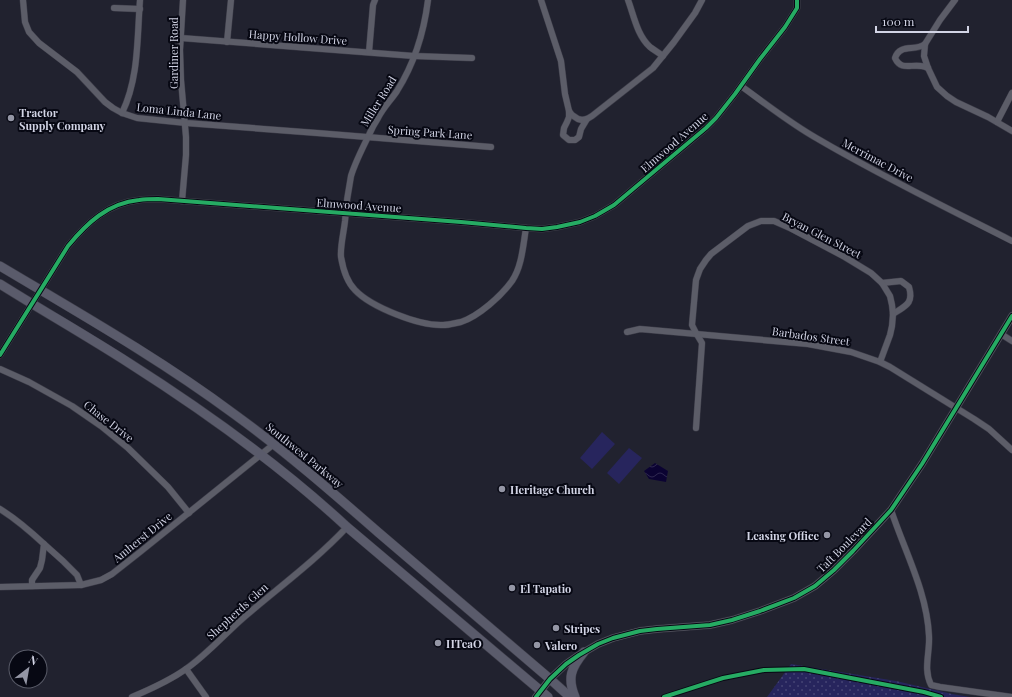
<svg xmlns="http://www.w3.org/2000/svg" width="1012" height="697" font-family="'Playfair Display',serif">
<defs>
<pattern id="grass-dots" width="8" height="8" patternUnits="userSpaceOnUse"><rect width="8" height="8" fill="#27255d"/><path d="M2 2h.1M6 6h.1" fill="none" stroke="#454474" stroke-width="1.8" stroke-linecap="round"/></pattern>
<pattern id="water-waves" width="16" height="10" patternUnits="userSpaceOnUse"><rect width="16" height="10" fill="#0b0332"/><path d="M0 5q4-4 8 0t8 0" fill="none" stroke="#2e2750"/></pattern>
</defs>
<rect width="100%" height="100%" fill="#21222f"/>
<path fill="url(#grass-dots)" d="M791 664 896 681 952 694 970 697H767Z"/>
<g fill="#27255d">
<path d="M602 432 615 444 592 469 580 458Z"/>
<path d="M629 448 642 458 619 484 607 473Z"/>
</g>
<path fill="url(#water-waves)" d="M655 463 668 471 666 482 649 479 644 471Z"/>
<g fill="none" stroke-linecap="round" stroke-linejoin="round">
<defs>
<g id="minor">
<path d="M23 0 25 22 29 32 39 43 77 72 105 102 113 108 122 113 137 118 186 123 317 133 491 147"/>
<path d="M428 0C424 32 414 64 397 91 391 100 383 108 378 118 374 124 371 130 368 137 362 149 355 163 351 176 348 191 346 206 345 221 344 231 340 247 341 257 343 269 346 281 355 290 371 307 419 326 443 325 449 325 455 323 461 322 479 316 501 296 512 281 522 266 523 246 526 228"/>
<path d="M541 0 561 61 565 94 569 111 572 115 578 119 582 120 587 119 592 116 653 68 674 42 695 13 702 0"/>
<path d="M628 0C634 16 637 35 650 47 654 50 659 53 663 56"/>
<path d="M955 0 940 20 925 44 924 56 928 68 937 87 947 96 956 102 988 117 1012 131"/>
<path d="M114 8 140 9"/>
<path d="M181 38 414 56 472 58"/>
<path d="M227 42 231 0"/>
<path d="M925 44C915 52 900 43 895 58 901 71 911 64 921 66 923 66 926 67 928 68"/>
<path d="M369 52 373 5 375 0"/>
<path d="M741 86C766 104 791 124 818 139 881 176 947 208 1012 241"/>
<path d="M569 111V117L567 122 564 128 563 135 569 140H575L579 137 581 129 587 119"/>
<path d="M122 113C139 78 137 38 140 0"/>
<path d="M997 122 1012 93"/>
<path d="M182 201 186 155V137L181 80 180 50 183 0"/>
<path d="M882 283 901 281 909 287C914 304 905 306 893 314"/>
<path d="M627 332 640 329 808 344 851 352 880 362 890 367 974 419 989 429 1012 450"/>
<path d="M1001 334 1012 341"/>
<path d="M0 355 68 246C87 223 108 203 139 200 146 199 152 199 158 199L461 222 526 228 542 229 557 227 580 222 595 216 614 205 706 128 716 118 735 94 760 59 785 27 797 8V0"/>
<path d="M0 369 29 382 72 406 101 426 128 448 168 487 189 513"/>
<path d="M696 428 702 343 696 333 692 325 696 280 700 269 706 260 711 254 748 226 761 221H774L790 228 843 256 871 273 882 283 890 296 892 305 893 314 892 326 890 335 880 362"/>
<path d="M0 509C16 519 30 531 44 544L42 560 40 568 32 580V586"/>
<path d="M891 510C905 552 927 592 929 636 930 653 923 669 931 685L940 687 1012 697"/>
<path d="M44 544 63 561 77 575 81 585"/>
<path d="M0 587 81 585 101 580 112 574 140 552 274 444"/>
<path d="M186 669 206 697"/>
<path d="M132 697C151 689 169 681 186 669 209 653 227 631 249 613 282 585 317 559 347 527"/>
</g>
<path id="tertiary" d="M536 697 550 679 566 664 579 655 598 644 613 638 640 631 657 629 710 625 732 620 760 611 794 598 815 586 834 570 853 551 891 510 922 464 1012 316"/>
<g id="primary">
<path d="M0 266C79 313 160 359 234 414 285 451 332 492 379 533 436 582 493 631 550 679L570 697"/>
<path d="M0 284C43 311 87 336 129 363 206 412 280 465 347 527L548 697"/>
<path d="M575 697C567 678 571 668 584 652"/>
</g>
</defs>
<use href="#minor" stroke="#3c3c48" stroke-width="7"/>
<use href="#tertiary" stroke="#3c3c48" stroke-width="8"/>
<use href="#primary" stroke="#3c3c48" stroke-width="10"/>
<use href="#minor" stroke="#5c5d68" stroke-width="6"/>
<use href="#tertiary" stroke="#5c5d68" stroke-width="7"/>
<use href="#primary" stroke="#5a5b6b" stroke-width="9"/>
<defs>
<g id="cycleway">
<path d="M0 355 68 246C87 223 108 203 139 200 146 199 152 199 158 199L461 222 526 228 542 229 557 227 580 222 595 216 614 205 706 128 716 118 735 94 760 59 785 27 797 8V0"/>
<path d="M536 697 550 679 566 664 579 655 598 644 613 638 640 631 657 629 710 625 732 620 760 611 794 598 815 586 834 570 853 551 891 510 922 464 1012 316"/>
<path d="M664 697 723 678 764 670 804 669 924 692 941 697"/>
</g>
</defs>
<use href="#cycleway" stroke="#070813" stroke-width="6"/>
<use href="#cycleway" stroke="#26ab63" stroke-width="4"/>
</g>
<g fill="#9496a5" stroke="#070813" stroke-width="1.5">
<circle cx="11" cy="118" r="4"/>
<circle cx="502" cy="489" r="4"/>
<circle cx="827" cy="535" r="4"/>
<circle cx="512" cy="588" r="4"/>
<circle cx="556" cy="628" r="4"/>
<circle cx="438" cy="643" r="4"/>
<circle cx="537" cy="645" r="4"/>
</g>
<g text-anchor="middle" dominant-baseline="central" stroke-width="4" stroke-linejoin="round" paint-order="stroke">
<g font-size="11" fill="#d2d4e5" stroke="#070813">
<text transform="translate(298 37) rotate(4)">Happy Hollow Drive</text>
<text transform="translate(173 53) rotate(-90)">Gardiner Road</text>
<text transform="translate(378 101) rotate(-58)">Miller Road</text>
<text transform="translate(179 111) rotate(6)">Loma Linda Lane</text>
<text transform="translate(430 132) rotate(4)">Spring Park Lane</text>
<text transform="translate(674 142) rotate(-41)">Elmwood Avenue</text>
<text transform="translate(878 160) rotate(28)">Merrimac Drive</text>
<text transform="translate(359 205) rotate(4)">Elmwood Avenue</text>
<text transform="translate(822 235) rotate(27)">Bryan Glen Street</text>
<text transform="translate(811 336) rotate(8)">Barbados Street</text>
<text transform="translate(109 421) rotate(38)">Chase Drive</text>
<text transform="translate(305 455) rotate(39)">Southwest Parkway</text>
<text transform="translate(142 537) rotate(-39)">Amherst Drive</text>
<text transform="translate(844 545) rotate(-45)">Taft Boulevard</text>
<text transform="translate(237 611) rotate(-42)">Shepherds Glen</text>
</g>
<g font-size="11" font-weight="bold" fill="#d2d4e5" stroke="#070813" text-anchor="start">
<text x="19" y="112">Tractor<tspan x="19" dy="13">Supply Company</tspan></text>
<text x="510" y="489">Heritage Church</text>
<text x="819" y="535" text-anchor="end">Leasing Office</text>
<text x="520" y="588">El Tapatio</text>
<text x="564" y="628">Stripes</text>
<text x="446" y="643">HTeaO</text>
<text x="545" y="645">Valero</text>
</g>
</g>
<g transform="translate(28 669) rotate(31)"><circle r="19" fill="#070813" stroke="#585a67"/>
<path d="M0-3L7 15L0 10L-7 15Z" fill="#9496a5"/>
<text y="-6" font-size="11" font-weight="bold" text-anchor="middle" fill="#d2d4e5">N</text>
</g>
<path d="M876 26v6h92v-6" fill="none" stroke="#d2d4e5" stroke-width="2"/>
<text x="882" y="26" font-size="12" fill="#d2d4e5" stroke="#070813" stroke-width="3" paint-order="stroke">100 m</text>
</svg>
